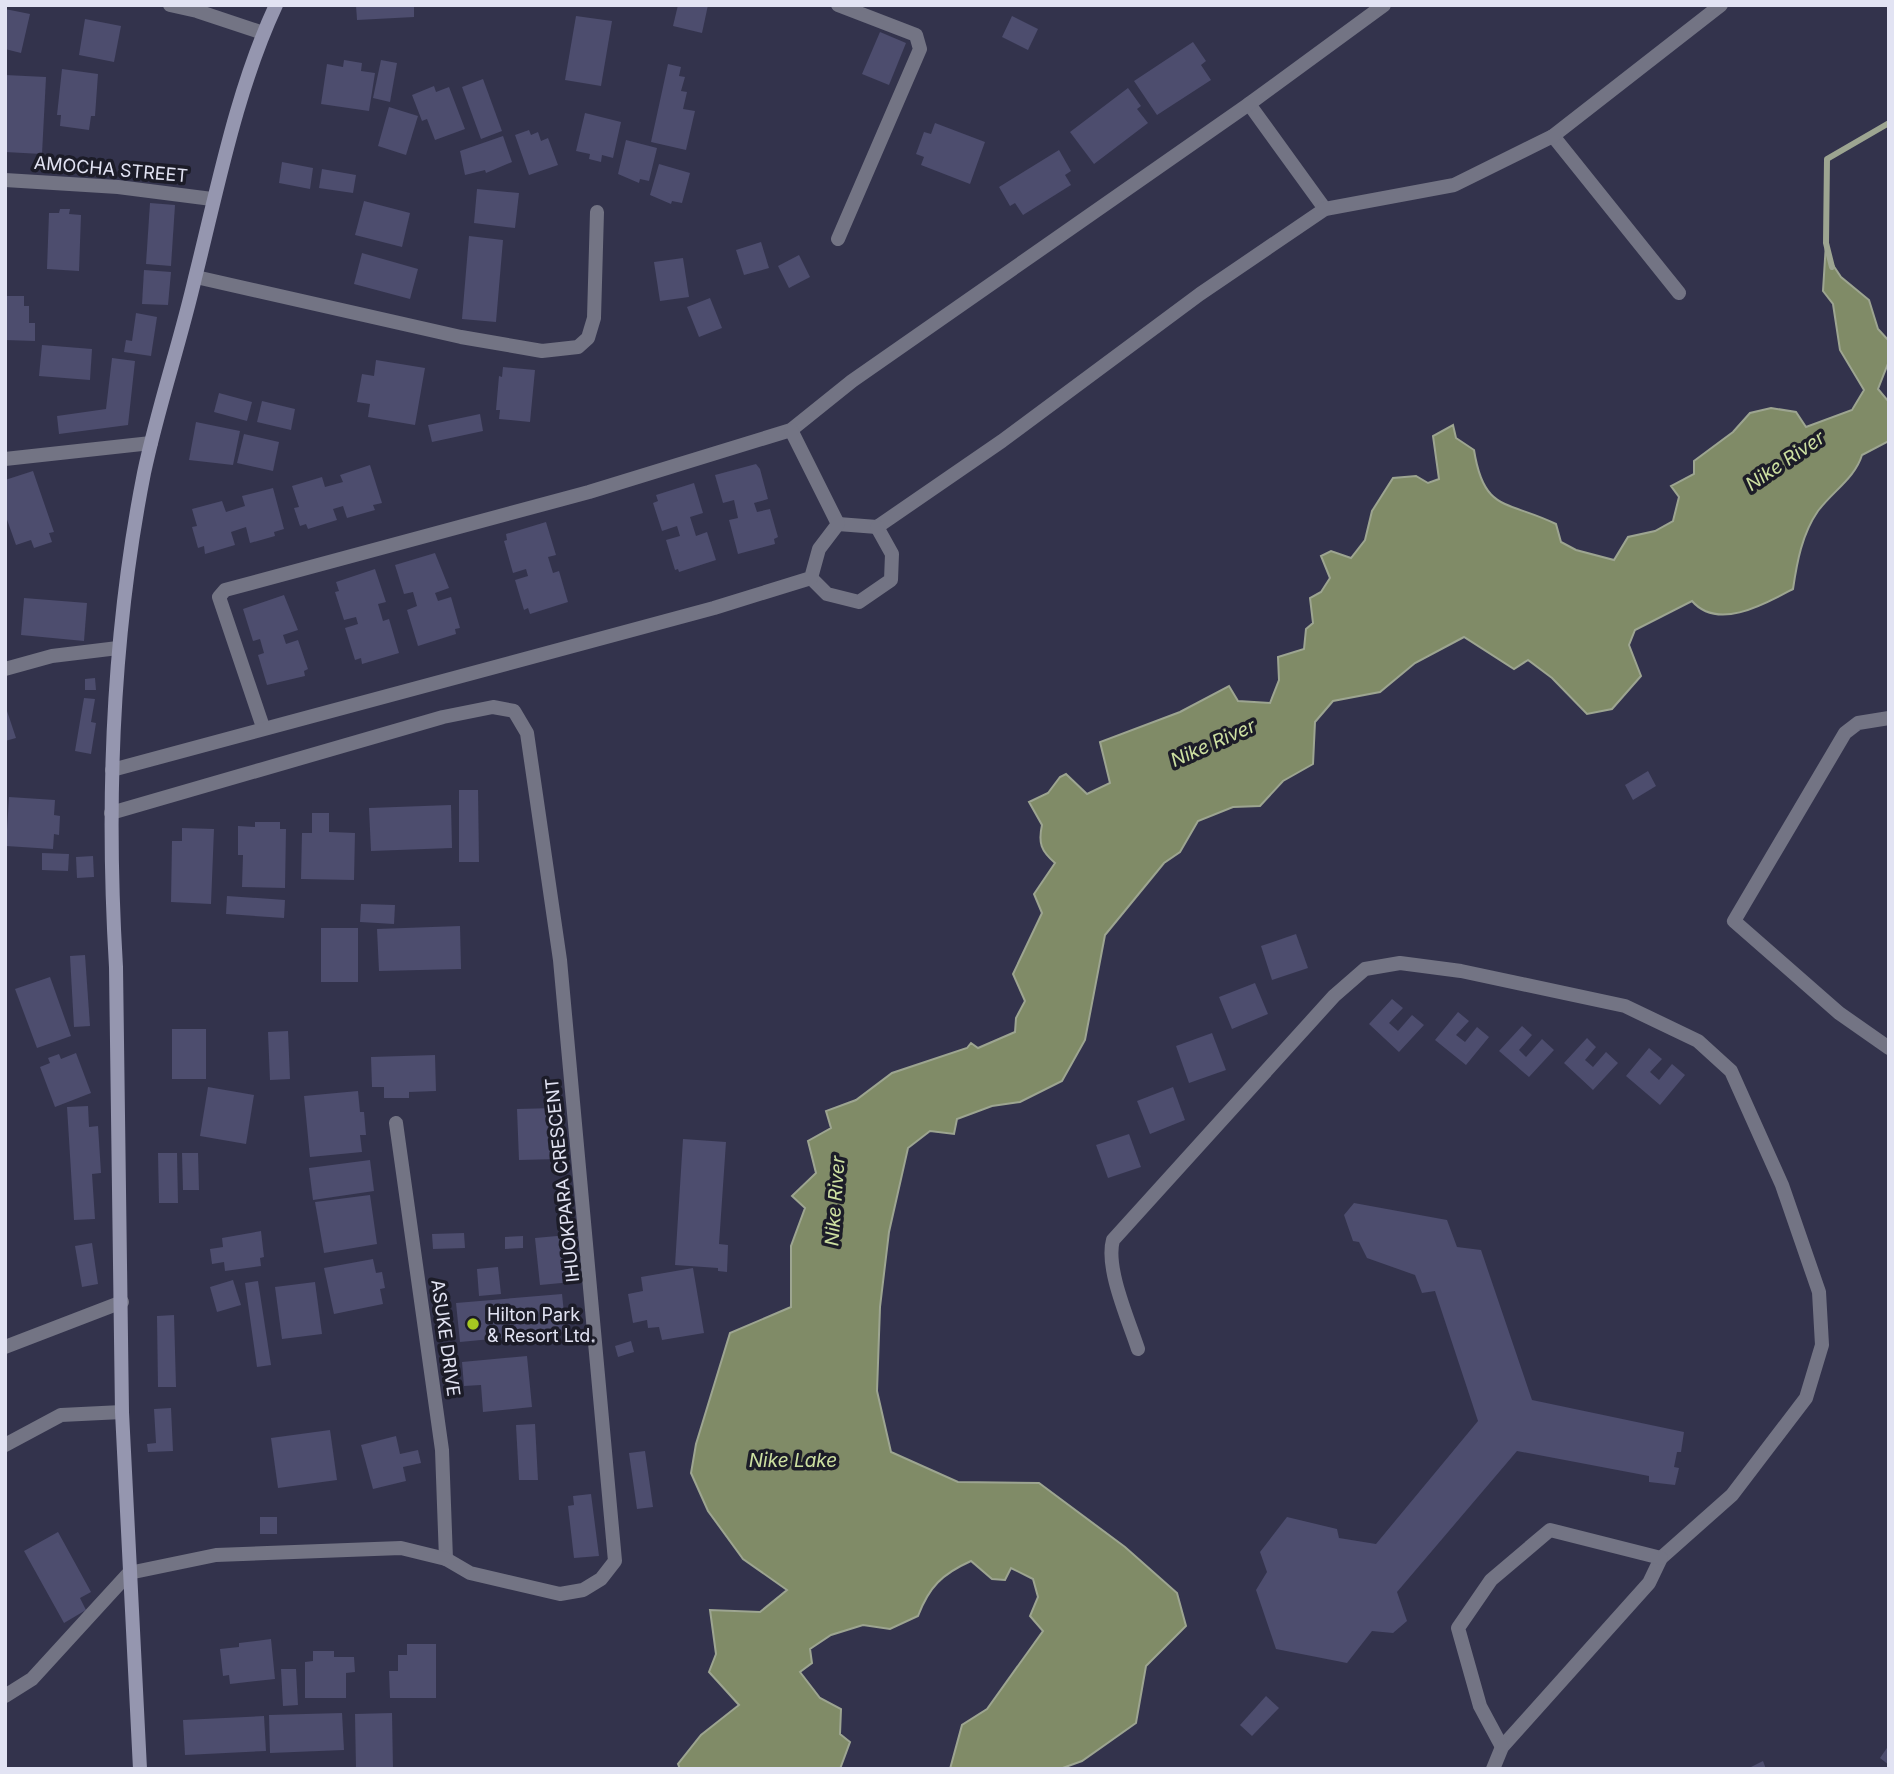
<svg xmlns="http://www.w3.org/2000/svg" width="1894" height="1774" font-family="Inter,sans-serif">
<rect width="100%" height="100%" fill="#33334c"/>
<path fill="#808b67" stroke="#9da591" stroke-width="2" d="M1826 243 1831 262 1841 277 1869 300 1878 329 1889 341V361L1878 389 1889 402V441L1862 455C1855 478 1833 491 1818 511 1802 534 1797 562 1793 589 1765 604 1718 631 1692 601L1635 630 1629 645 1641 676 1612 709 1587 714 1552 678 1528 660 1514 669 1464 637 1415 663 1380 692 1333 701 1315 722 1313 764 1283 781 1260 806 1233 807 1198 821 1180 852 1164 863 1105 935 1085 1040 1062 1081 1020 1102 992 1106 957 1119 954 1134 930 1131 908 1148 889 1232 880 1307 877 1391 891 1452 958 1482 1039 1483 1125 1547 1177 1593 1186 1626 1146 1666 1136 1723 1082 1761 1060 1769H950L962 1725 987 1709 1043 1631 1030 1616 1038 1597 1033 1579 1011 1568 1005 1580 992 1579 971 1561C942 1574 929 1587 918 1616L890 1629 863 1625 831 1635 810 1649 812 1663 800 1672 820 1698 841 1709 840 1734 850 1742 840 1769H680L678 1764 701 1735 739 1705 709 1672 716 1654 710 1610 760 1612 787 1590 743 1559 708 1511 691 1473 696 1444 730 1333 791 1307V1246L805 1208 792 1196 816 1173 808 1141 831 1128 826 1111 856 1100 892 1073 967 1048 971 1043 978 1048 1015 1032 1016 1018 1025 1001 1013 974 1042 913 1034 894 1055 863C1041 851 1038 843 1042 825L1029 802 1048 793 1060 777 1066 774 1087 794 1110 783 1100 742 1180 712 1229 686 1238 701 1270 703 1279 680 1278 657 1304 649 1306 629 1313 623 1310 598 1321 592 1330 578 1321 556 1331 551 1351 558 1365 540 1372 511 1393 478 1416 476 1428 483 1439 479 1433 436 1453 425 1456 438 1474 450C1484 513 1507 500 1556 524L1561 542 1576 550 1614 560 1628 537 1655 531 1673 521 1679 497 1671 486 1694 474V461L1733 432 1750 413 1771 408 1796 412 1806 427 1852 410 1864 390 1840 350 1833 304 1823 291Z"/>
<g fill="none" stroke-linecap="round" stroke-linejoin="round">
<path stroke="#9da591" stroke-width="6" d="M1832 267 1826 243 1827 159 1889 123"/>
</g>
<g fill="#4d4d6e">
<path d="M356 5H414V17L357 20Z"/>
<path d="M678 5H708L702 33 673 26Z"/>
<path d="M5 9 30 14 21 53 5 49Z"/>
<path d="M576 16 612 21 601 86 565 80Z"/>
<path d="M1012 16 1038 29 1028 50 1002 37Z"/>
<path d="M85 19 121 26 114 62 79 55Z"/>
<path d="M880 32 906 43 889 85 862 74Z"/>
<path d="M1193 42 1206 61 1201 65 1211 80 1157 115 1134 81Z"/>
<path d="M344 60 362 63 361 71 375 73 369 111 321 104 327 64 343 67Z"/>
<path d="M381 60 397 63 390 102 373 98Z"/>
<path d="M668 64 681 67 679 76 685 77 681 91 687 92 683 109 695 111 686 150 651 142Z"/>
<path d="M62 69 98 74 95 116H91L89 130 60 126 61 115H57Z"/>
<path d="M5 75 46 77 42 154 5 152Z"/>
<path d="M483 79 502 131 481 139 462 87Z"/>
<path d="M434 86 436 92 449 87 465 129 435 140 427 119 422 121 412 95Z"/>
<path d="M1128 88 1141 106 1137 109 1148 123 1094 164 1070 132Z"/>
<path d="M389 107 418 116 406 155 378 146Z"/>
<path d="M585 113 621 122 613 158 602 155 601 162 589 159 590 154 576 151Z"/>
<path d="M935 123 985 142 970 184 921 165 924 157 916 154 924 132 931 134Z"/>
<path d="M529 130 531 135 538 132 541 141 548 138 558 165 529 175 515 135Z"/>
<path d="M503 136 512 162 486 173 485 170 465 175 460 151Z"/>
<path d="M626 140 657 148 649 181 640 179 639 183 618 174Z"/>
<path d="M1059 150 1071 171 1065 175 1071 185 1023 215 1015 203 1010 206 999 187Z"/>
<path d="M282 162 313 168 310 189 279 183Z"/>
<path d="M659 164 690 173 682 203 672 201 671 204 650 195Z"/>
<path d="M322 169 356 175 353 193 319 188Z"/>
<path d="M477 189 519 193 515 228 474 223Z"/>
<path d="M364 201 410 213 402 247 355 235Z"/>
<path d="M150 203 175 205 171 266 146 264Z"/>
<path d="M60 209H70L69 214 81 215 79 271 47 269 49 213H59Z"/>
<path d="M469 236 503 240 496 322 462 319Z"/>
<path d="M761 242 769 268 744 275 736 250Z"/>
<path d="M362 253 418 269 410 299 354 284Z"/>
<path d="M799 255 810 277 789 288 778 266Z"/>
<path d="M683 258 689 297 660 301 654 262Z"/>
<path d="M144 270 171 272 168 305 142 304Z"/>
<path d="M5 296H24V306H29V323H35V341L5 340Z"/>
<path d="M710 298 722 328 699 337 687 307Z"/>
<path d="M136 313 157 317 151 356 124 352 126 340 132 341Z"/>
<path d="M42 345 92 349 90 380 39 376Z"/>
<path d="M112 358 135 361 128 425 59 434 57 416 106 409Z"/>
<path d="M376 360 425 368 415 425 368 417 370 404 357 402 362 374 374 376Z"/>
<path d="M503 367 535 370 530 422 499 419 500 410H496L499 376 502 377Z"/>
<path d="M219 393 252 402 247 421 214 412Z"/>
<path d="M262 401 295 409 291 430 257 422Z"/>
<path d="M480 414 483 431 432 442 428 425Z"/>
<path d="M196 422 240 431 233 465 189 460Z"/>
<path d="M244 434 279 442 273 471 237 463Z"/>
<path d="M756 464 760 469 768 499 754 503 757 512 770 509 778 537 774 539 775 544 738 554 729 520 738 518 734 500 723 503 715 475Z"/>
<path d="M370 465 382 503 373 505 375 510 347 518 343 506 333 509 337 520 308 529 306 524 300 526 294 508 299 507 292 486 322 477 325 487 343 482 340 475Z"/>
<path d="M33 471 54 532 49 533 52 542 34 548 31 540 16 545 5 514V480Z"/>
<path d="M694 483 703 513 690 517 696 536 707 532 716 560 679 572 678 569 675 570 666 540 680 536 677 526 662 531 653 503 658 501 656 495Z"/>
<path d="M273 488 284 529 274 532 275 536 250 543 246 527 231 532 235 545 205 554 204 546 198 548 192 527 197 526 192 509 222 501 226 512 245 506 242 496Z"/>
<path d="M546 522 556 555 548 557 553 573 559 571 568 602 530 614 528 608 524 610 515 580 528 576 526 569 513 573 504 541 507 540 506 534Z"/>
<path d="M435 553 449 588 435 593 438 601 451 597 460 628 455 629 456 634 418 646 407 610 417 606 413 592 404 594 395 565Z"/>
<path d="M375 569 386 602 378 604 383 621 389 619 399 653 362 664 361 658 355 660 345 628 358 624 356 617 344 620 335 592 339 591 336 582Z"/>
<path d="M284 595 298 630 283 635 286 644 298 640 308 669 304 671 305 676 267 685 258 655 264 653 260 639 253 641 243 609Z"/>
<path d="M24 598 87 603 84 641 21 635Z"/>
<path d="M95 678 96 690H85V679Z"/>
<path d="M84 698 95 699 91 722 96 723 91 754 75 751Z"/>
<path d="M5 705 16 738 5 741Z"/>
<path d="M1648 771 1656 786 1633 800 1625 785Z"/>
<path d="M459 790H478L479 862H459Z"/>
<path d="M9 797 55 800 54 815 60 816 59 835 54 834 53 849 6 846Z"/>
<path d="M451 805 452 848 371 851 369 808Z"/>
<path d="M312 813H329V832L355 833 354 880 301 879 302 833H312Z"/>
<path d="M255 822H280V829H286L285 888 242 887 243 855H238V826L255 827Z"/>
<path d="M182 828 214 829 211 904 171 902 172 841H182Z"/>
<path d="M42 853 69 854 68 871 42 870Z"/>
<path d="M93 856 94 877 77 878 76 857Z"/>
<path d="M227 896 285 900 284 918 226 914Z"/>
<path d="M361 904 395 905 394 924 360 922Z"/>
<path d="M460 926 461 969 379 971 377 929Z"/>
<rect x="321" y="928" width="37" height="54"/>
<path d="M1296 934 1308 968 1272 980 1261 946Z"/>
<path d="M85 955 90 1026 74 1027 70 956Z"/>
<path d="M50 977 71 1036 37 1048 15 989Z"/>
<path d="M1255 983 1268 1014 1232 1029 1219 997Z"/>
<path d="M1392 999 1403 1008 1389 1023 1398 1031 1412 1015 1424 1025 1399 1052 1369 1024Z"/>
<path d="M1458 1012 1469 1021 1456 1035 1465 1042 1477 1027 1489 1037 1466 1065 1435 1040Z"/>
<path d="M1522 1026 1532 1035 1519 1050 1526 1057 1542 1039 1554 1050 1529 1077 1499 1051Z"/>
<rect x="172" y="1029" width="34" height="50"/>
<path d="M288 1031 290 1079 270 1080 268 1032Z"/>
<path d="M1212 1033 1226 1070 1189 1083 1176 1046Z"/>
<path d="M1587 1038 1596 1047 1585 1060 1593 1067 1606 1052 1618 1063 1593 1090 1564 1063Z"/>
<path d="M1649 1048 1662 1059 1650 1072 1659 1080 1672 1064 1685 1075 1660 1105 1626 1076Z"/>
<path d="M76 1053 91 1093 55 1107 40 1067 50 1063 48 1058 59 1054 61 1059Z"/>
<path d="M435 1055 436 1091 409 1092V1098H384V1087H372L371 1057Z"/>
<path d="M208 1087 254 1095 246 1144 200 1136Z"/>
<path d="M1173 1087 1185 1120 1150 1134 1137 1101Z"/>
<path d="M358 1091 360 1112H364L366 1135H360L362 1152 310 1157 304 1096Z"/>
<path d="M88 1106 89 1127 98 1126 101 1173 92 1174 95 1219 74 1220 67 1107Z"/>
<path d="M556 1108 559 1159 519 1160 517 1109Z"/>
<path d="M1129 1134 1141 1167 1108 1178 1096 1145Z"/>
<path d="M683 1139 726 1142 719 1244 728 1245 727 1272 718 1271V1268L675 1265Z"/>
<path d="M158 1153H177L178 1203H159Z"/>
<path d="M182 1153H198L199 1190H183Z"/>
<path d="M370 1160 374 1191 313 1200 309 1168Z"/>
<path d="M370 1195 377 1244 324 1253 315 1202Z"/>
<path d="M1354 1203 1447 1220 1457 1247 1481 1250 1532 1400 1684 1432 1681 1452H1677L1674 1467 1679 1468 1675 1485 1649 1482V1476L1517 1451 1397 1592 1407 1621 1393 1633 1372 1631 1347 1663 1276 1649 1256 1590 1267 1572 1260 1552 1287 1517 1337 1529 1339 1538 1376 1544 1478 1421 1435 1291 1422 1293 1415 1275 1367 1258 1359 1242 1353 1241 1344 1215Z"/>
<path d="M261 1231 264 1257 260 1258 261 1266 225 1271 224 1262 212 1264 210 1249 223 1247 222 1238Z"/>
<path d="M464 1233 465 1248 433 1249 432 1234Z"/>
<path d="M568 1235 572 1282 540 1285 535 1238Z"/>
<path d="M523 1236V1248L505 1249V1237Z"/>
<path d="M92 1243 98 1284 82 1287 75 1246Z"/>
<path d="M373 1259 376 1273 382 1272 385 1288 380 1289 383 1304 334 1314 324 1268Z"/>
<path d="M498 1267 501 1294 479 1296 477 1269Z"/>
<path d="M693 1268 704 1333 662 1340 659 1327 648 1328 647 1320 633 1323 628 1294 643 1291 641 1277Z"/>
<path d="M233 1280 241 1305 217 1312 210 1287Z"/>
<path d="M258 1281 271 1365 257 1367 245 1283Z"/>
<path d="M315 1282 322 1334 282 1339 275 1287Z"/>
<path d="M562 1294 566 1332 460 1342 456 1303Z"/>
<path d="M174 1315 176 1387H158L157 1316Z"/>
<path d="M631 1341 634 1352 618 1357 615 1346Z"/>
<path d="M527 1356 532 1407 483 1412 481 1385 464 1386 462 1362Z"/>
<path d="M171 1408 173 1451 148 1452 147 1444 156 1443 154 1409Z"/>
<path d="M535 1424 538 1480H519L516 1425Z"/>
<path d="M330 1430 337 1480 278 1488 271 1438Z"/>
<path d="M396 1436 400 1454 418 1450 421 1463 403 1467 406 1481 373 1489 361 1445Z"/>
<path d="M645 1451 653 1507 637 1509 629 1453Z"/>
<path d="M591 1494 599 1556 574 1558 568 1506 574 1505 573 1496Z"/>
<rect x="260" y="1517" width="17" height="17"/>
<path d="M58 1532 91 1592 80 1598 86 1610 64 1623 24 1551Z"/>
<path d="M271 1639 275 1679 230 1684 229 1675 223 1676 220 1649 239 1647V1643Z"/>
<path d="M407 1644H436V1698H390L389 1671H398V1655H407Z"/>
<path d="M313 1651H334V1657H354L355 1672 346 1673V1698H305V1662L313 1661Z"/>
<path d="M281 1669H296L298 1705 283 1706Z"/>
<path d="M1266 1696 1279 1708 1252 1736 1240 1725Z"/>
<path d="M342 1713 344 1750 270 1753 269 1715Z"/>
<path d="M392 1713 393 1769H356L355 1714Z"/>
<path d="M264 1716 266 1751 185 1755 183 1720Z"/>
<path d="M1889 1745V1765L1880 1758Z"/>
<path d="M1763 1761 1766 1769H1747Z"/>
</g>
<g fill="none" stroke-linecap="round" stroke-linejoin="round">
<g stroke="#737484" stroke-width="14">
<path d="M170 5 197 11 263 33"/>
<path d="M838 5 916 35 920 49 838 239"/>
<path d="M1249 104 1325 209"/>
<path d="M1553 136 1679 293"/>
<path d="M5 180 118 187 212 199"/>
<path d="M196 277 461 337 542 351 578 347 588 338 594 318 597 212"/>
<path d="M5 459 151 443"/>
<path d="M838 524 877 527 1002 441 1200 294 1325 209 1454 185 1553 136 1721 5"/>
<path d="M811 578 827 594 859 602 891 580 892 554 877 527"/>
<path d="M5 669 52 656 118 648"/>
<path d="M1889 718 1858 723 1845 733 1734 921 1839 1013 1889 1048"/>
<path d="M263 727 219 597 225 590 589 492 791 430 852 381 1249 104 1384 5"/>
<path d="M112 770 714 608 811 578 819 549 838 524 791 430"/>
<path d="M396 1123 442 1450 446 1559"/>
<path d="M5 1347 122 1302"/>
<path d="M1138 1349C1129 1321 1105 1268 1113 1240L1334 996 1365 969 1400 963 1461 971 1625 1006 1698 1041 1731 1071 1782 1185 1819 1292 1822 1345 1806 1398 1732 1495 1661 1558 1649 1583 1502 1747 1493 1769"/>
<path d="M5 1445 61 1415 122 1412"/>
<path d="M5 1696 32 1679 129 1573 216 1555 401 1548 446 1559 470 1573 560 1594 583 1590 601 1579 615 1561 560 960 527 733 514 711 493 707 443 717 111 813"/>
<path d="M1502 1747 1480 1706 1458 1628 1491 1580 1550 1530 1661 1558"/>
</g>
<path stroke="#9596af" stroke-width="14" d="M140 1769 122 1412 116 967C106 802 112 635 144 473 158 407 180 343 195 278 218 187 236 91 276 5"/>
</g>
<circle fill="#a6c821" stroke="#1c1c28" stroke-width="2.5" cx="473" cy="1324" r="7"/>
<g text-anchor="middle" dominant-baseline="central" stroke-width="7" stroke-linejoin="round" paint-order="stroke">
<g font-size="18" fill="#e2e3f3" stroke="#1c1c28">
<text transform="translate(111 169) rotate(5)">AMOCHA STREET</text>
<text transform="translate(562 1180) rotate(-96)">IHUOKPARA CRESCENT</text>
<text transform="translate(446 1338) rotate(82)">ASUKE DRIVE</text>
</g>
<g font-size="18" fill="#e2e3f3" stroke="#1c1c28" text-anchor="start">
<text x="487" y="1314">Hilton Park<tspan x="487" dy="21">&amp; Resort Ltd.</tspan></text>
</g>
<g font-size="19" font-style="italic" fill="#cde0a1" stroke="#1c1c28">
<text transform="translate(1785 461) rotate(-34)">Nike River</text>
<text transform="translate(1213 743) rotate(-24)">Nike River</text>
<text transform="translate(835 1201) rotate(-86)">Nike River</text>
<text x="793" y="1460">Nike Lake</text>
</g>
</g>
<rect width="1894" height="1774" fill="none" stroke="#e2e3f3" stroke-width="14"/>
</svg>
